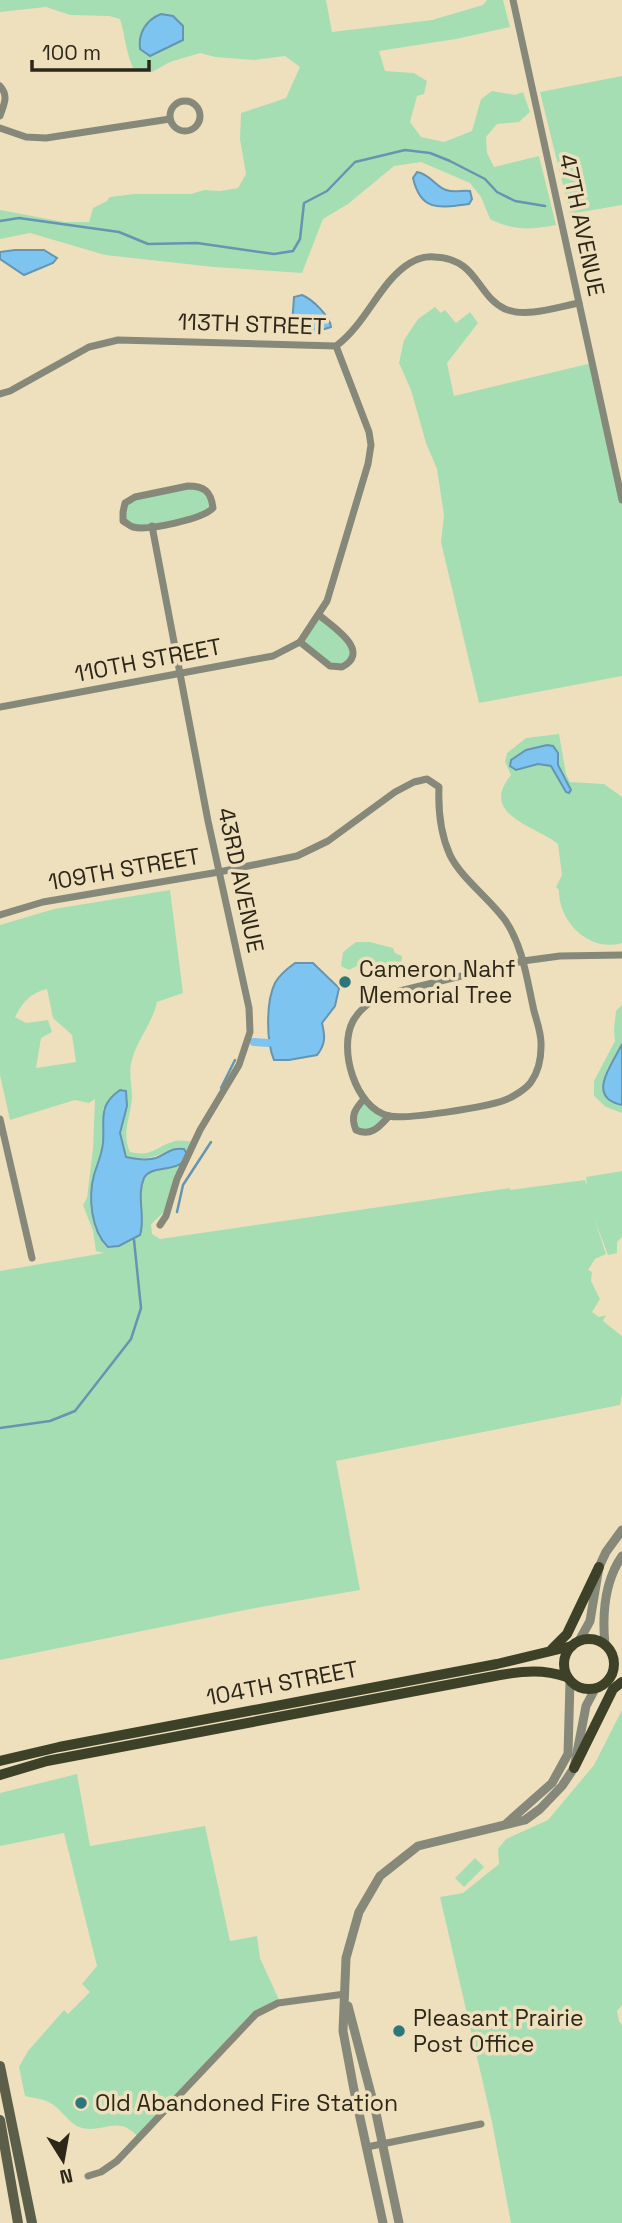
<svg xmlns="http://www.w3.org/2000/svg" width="622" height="2223" font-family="'Space Grotesk',sans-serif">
<rect width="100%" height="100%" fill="#efe0bd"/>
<g fill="#a6deb4" fill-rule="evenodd">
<path d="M0 0H326L332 32 432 20 483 5 487 0H503L510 27 456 39 379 51 385 71 414 73 427 81 424 94 417 96 410 122 421 137 444 142 472 131 481 99 492 91 515 95 523 92 530 112 519 122 497 124 486 137 487 153 494 167 539 156 556 225C529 230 514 231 490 219L481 197 470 183 421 162 394 166 348 204 323 219 302 273 214 267 105 255 30 233 0 239V210L64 222H89L93 208 107 201 110 197 134 194H191L204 190 220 191 238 188 246 174 240 139 241 113 286 98 300 67 285 56 254 60 215 57 200 53 170 62 152 72 133 68C126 52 125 36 120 19L109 16 70 15 46 7 0 12Z"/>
<path d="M622 76V205L570 214 540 92Z"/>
<path d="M435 307 441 313 445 310 456 323 470 312 478 323 447 363 454 396 592 363 622 500V676L479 703 441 542 444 515 437 469 426 443 411 390 399 363 404 340 418 319Z"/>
<path d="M188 486 206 489 213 508 193 519 133 527 123 521 125 503Z"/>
<path d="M319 615 351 643 355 654 336 667 300 642Z"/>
<path d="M559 734 566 774 570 782 604 784 622 797V943C589 953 558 921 559 890L556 887 562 875 558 844C536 826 478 815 511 775L505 762 507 753 526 738Z"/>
<path d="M170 890 183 993 157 1002C152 1025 135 1042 131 1064 129 1074 132 1087 132 1097 131 1118 121 1132 130 1152 152 1157 154 1148 172 1142 179 1139 187 1141 195 1142L188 1156 174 1148C157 1157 145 1161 126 1157L120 1133 127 1106 103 1108V1145L99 1161 94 1226 103 1242 108 1247C153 1243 137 1220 142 1188 143 1184 143 1180 144 1177 149 1169 176 1167 185 1163L165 1211 151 1224 152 1234 160 1239 510 1188V1190L585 1180 587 1185 586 1177 622 1171V1237L617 1242V1253L608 1255 594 1218 606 1254 595 1259 588 1270 592 1272 591 1281 600 1299 592 1312 599 1317 606 1315 603 1321 622 1336V1394L620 1405 336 1461 360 1590 250 1609 0 1660V1271L104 1253 96 1251 93 1231 83 1205 87 1198 93 1149 95 1099 89 1103 75 1100 10 1120 0 1075V925L54 909ZM47 989 53 1018 72 1035 76 1062 36 1068 41 1038 52 1032 48 1020 26 1023 15 1017C23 1002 30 993 47 989Z"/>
<path d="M356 942H370L393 948 395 953 402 956 401 967 359 965 349 970 341 966 343 952Z"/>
<path d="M622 1005V1044L607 1069 615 1104 622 1105V1113L606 1107 594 1096V1081L615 1041 614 1030 616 1011Z"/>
<path d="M364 1099 389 1116 373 1132 356 1130 355 1109Z"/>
<path d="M622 1710V2005L617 2011 619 2021 622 2025V2223H511L492 2122 440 1897 463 1893 499 1864 498 1849 506 1839 548 1820 594 1765Z"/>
<path d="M77 1774 90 1846 205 1826 230 1941 257 1936 260 1958 280 2002 266 2007 139 2138C118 2114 106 2133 82 2128 70 2125 63 2111 52 2104 45 2099 34 2098 25 2096L19 2067 28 2051 64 2010 68 2014 90 1992 82 1984 97 1966 64 1833 0 1846V1793Z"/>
<path d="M475 1858 484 1867 464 1887 455 1878Z"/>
</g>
<g fill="#7dc4f0" stroke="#6595b0" stroke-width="2">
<path d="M161 14 173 16 183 26V40L150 56 140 49C138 33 146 20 161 14Z"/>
<path d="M417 172C430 174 435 186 446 190 454 193 462 190 470 191L472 199 469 204C439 208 421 212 413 178Z"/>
<path d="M15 250H44L57 258 53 263 24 275 0 259V252Z"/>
<path d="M302 295C312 299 330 316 331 327L312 333 294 331 292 326 294 297Z"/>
<path d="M547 745 553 746 558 753V765L571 790 569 793 566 792 551 766 538 764 516 770 510 766 511 760 526 750Z"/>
<path d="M295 963H313L339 988 335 1006 322 1023C325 1036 326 1044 317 1055L289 1060H274C266 1041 266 1001 275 983 280 974 288 968 295 963Z"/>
<path d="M622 1044V1105C584 1097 614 1062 622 1044Z"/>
<path d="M120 1090 126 1091 127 1106 120 1133 126 1157C135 1159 146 1161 156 1158 167 1154 171 1147 184 1149L188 1156C179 1174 151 1164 144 1178 136 1196 146 1218 140 1235L119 1246 108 1247C91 1231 88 1197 94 1175 97 1165 102 1154 103 1143 105 1120 97 1106 120 1090Z"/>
</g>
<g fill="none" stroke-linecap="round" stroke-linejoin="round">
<g stroke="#6595b0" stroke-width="2.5">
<path d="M0 221 19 218 119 232 148 244 197 243 274 254 293 251 300 239 304 203 327 191 355 162 405 150 430 153 450 161 485 179 497 192 515 201 545 206"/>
<path d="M221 1088 235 1060"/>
<path d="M177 1212 183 1185 211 1142"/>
<path d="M0 1428 50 1421 75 1411 131 1339 141 1308 134 1240"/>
</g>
<path stroke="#7dc4f0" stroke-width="8" d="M254 1042 268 1043"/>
<g stroke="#86897a" stroke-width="7">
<path d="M513 0 622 500"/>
<path d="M0 86C9 96 4 104 0 116"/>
<circle cx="185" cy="116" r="15"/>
<path d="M0 128 26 137 46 138 170 119"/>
<path d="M0 394 10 391 89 347 118 340 336 346C367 323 380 281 410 263 418 258 426 256 435 257 478 259 476 295 505 309 527 318 557 307 579 303"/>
<path d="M188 486C204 486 211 491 213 508 203 519 148 531 133 527 129 526 127 523 123 521V512L125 503 135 497Z"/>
<path d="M152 526 208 821 249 1008 250 1032 239 1065 200 1130 177 1179 166 1216 160 1225"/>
<path d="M300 642 330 666 342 667C372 651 333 627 319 615"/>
<path d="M0 707 273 656 300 642 327 601 368 464 371 445 369 432 336 346"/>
<path d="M0 915 43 902 219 872 297 856 328 841 395 792 414 782 427 779 439 787C438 811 440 833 450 855 461 878 489 898 505 920 523 946 527 980 534 1011 537 1022 542 1035 541 1047 541 1060 538 1072 531 1082 526 1089 513 1097 505 1100 487 1107 406 1120 389 1116 355 1108 338 1049 353 1021 359 1010 369 1003 379 996L523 961 560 956 622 955"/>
<path d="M364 1099C355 1109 350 1116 356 1130 371 1137 379 1127 389 1116"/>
<path d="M0 1119 32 1258"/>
<path d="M367 2147 481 2124"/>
<path d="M88 2176 101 2172 117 2161 256 2014 278 2003 345 1994"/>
</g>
<g stroke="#86897a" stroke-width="9">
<path d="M579 1641 590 1621 599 1567 606 1552 622 1530"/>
<path d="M605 1645C602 1614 604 1582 622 1556"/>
<path d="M507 1823 552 1783 568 1754 570 1681"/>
<path d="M348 2006 376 2113 399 2223"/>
<path d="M383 2223 354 2090 343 2031 346 1958 359 1912 380 1876 418 1846 525 1820 540 1809 562 1786 574 1768 586 1706 595 1689"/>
</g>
<g stroke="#5b5f49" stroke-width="10">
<path d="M0 2066 32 2223"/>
<path d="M0 2120 18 2223"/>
</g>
<g stroke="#3d4127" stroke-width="10">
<circle cx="589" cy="1664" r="25"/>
<path d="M552 1649 567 1634 599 1567"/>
<path d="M0 1761 59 1747 497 1664 572 1646"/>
<path d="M574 1768 613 1689 622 1682"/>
<path d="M0 1775 47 1761 500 1675C524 1671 543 1669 567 1677"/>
</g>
</g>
<g fill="#2d777b" stroke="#efe0bd" stroke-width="2.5">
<circle cx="345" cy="982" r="7"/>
<circle cx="399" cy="2031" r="7"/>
<circle cx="81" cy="2103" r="7"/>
</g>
<g text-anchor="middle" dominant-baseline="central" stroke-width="7" stroke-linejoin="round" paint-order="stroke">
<g font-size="23" fill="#2c2719" stroke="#efe0bd">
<text transform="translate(582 225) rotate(78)">47TH AVENUE</text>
<text transform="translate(252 324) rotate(2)">113TH STREET</text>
<text transform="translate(148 660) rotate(-11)">110TH STREET</text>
<text transform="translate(124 869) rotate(-10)">109TH STREET</text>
<text transform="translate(241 880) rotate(78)">43RD AVENUE</text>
<text transform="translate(282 1683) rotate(-11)">104TH STREET</text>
</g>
<g font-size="23" fill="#2c2719" stroke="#efe0bd" text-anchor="start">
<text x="359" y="969">Cameron Nahf<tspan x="359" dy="26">Memorial Tree</tspan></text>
<text x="413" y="2018">Pleasant Prairie<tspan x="413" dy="26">Post Office</tspan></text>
<text x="95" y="2103">Old Abandoned Fire Station</text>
</g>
</g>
<g transform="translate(63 2160) rotate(169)" stroke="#efe0bd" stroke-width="5" paint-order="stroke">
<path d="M0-5L12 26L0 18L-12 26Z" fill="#2c2719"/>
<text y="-10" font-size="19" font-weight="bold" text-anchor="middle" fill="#2c2719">N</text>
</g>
<path d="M32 60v10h117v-10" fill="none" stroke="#2c2719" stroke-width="3.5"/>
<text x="42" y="60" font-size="21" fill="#2c2719" stroke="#efe0bd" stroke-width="5" paint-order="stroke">100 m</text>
</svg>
